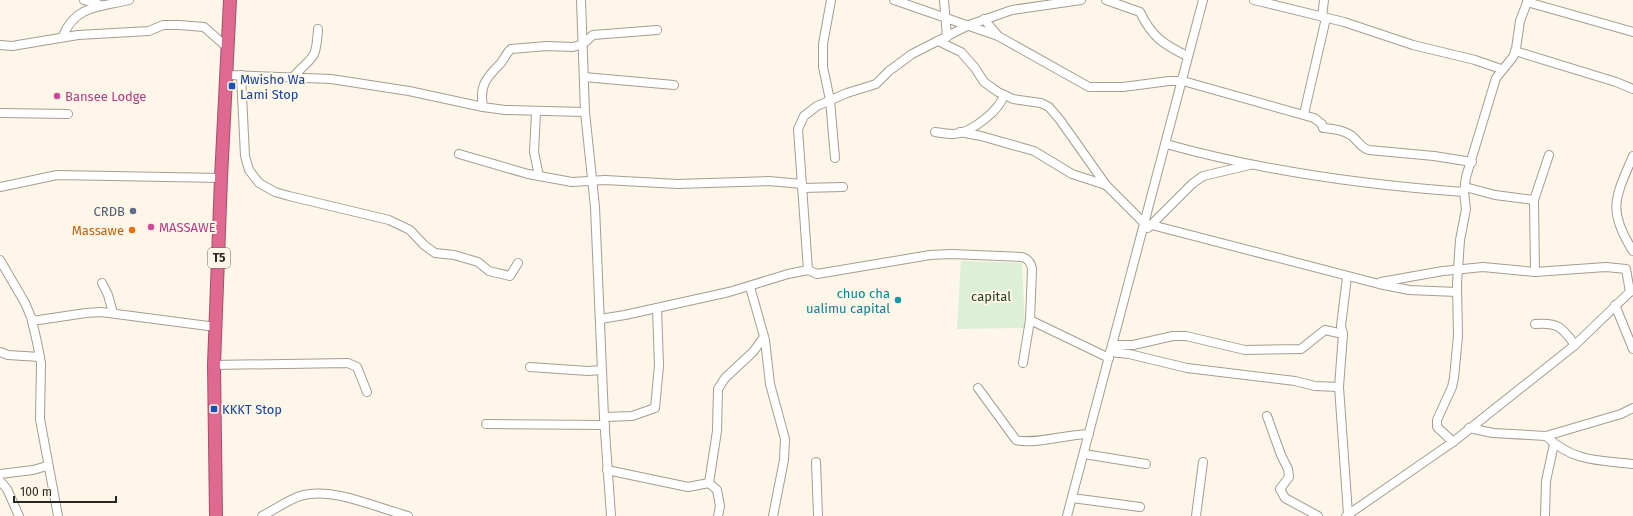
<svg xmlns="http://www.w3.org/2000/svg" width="1633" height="516" font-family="'Fira Sans',sans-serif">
<rect width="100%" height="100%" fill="#fef6e8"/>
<path fill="#dcefd7" d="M961 261 1022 263 1025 328 957 329Z"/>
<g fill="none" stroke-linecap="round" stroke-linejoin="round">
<defs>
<g id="minor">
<path d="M84 0 101 5"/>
<path d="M581 0 585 112 595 207 604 417 611 516"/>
<path d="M831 0 823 44V67L830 100 835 158"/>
<path d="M894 0 998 36 1089 87H1123L1169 81H1183L1314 118 1322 124 1323 128C1333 129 1344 130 1352 136 1358 141 1361 148 1369 150L1434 156 1472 162"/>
<path d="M944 0 947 37"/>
<path d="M1106 0 1140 12C1152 37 1163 44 1187 56"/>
<path d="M1254 0 1344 22 1413 45 1475 60 1501 69"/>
<path d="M1527 2 1633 32"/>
<path d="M1322 17 1324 0"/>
<path d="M984 19 998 36"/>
<path d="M63 36C75 5 101 7 129 0"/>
<path d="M938 41 961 52 975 68 984 82 998 92 1013 99 1041 103 1049 107 1060 120 1106 185 1144 223 1379 284 1409 290 1457 292"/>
<path d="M0 45 12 46 78 35 149 31 163 25H179L204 27 229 49"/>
<path d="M1515 51 1616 82 1633 89"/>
<path d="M228 75 331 79 409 91 483 107 505 110 585 112"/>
<path d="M241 75 245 156 249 170 259 183 275 192 289 196 389 220 410 230 424 245 435 253 454 255 478 262 489 271 510 276 518 263"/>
<path d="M293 77C313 55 316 62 318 29"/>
<path d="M584 77 674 85"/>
<path d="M483 107C479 86 486 78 500 64 504 60 506 53 511 49L547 46 573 47 583 44 593 35 657 30"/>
<path d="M536 112 534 152 539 176"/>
<path d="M0 113 68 114"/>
<path d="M1304 114 1326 18"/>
<path d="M935 132C941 133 948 134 954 134 971 133 999 111 1004 95"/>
<path d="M960 132 981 136 1034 151 1072 174 1106 185"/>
<path d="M1166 144C1263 171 1364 185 1464 192"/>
<path d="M459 154 528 174 572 182 605 180 678 184 769 181 802 184"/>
<path d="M1633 156C1615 198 1607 210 1633 251"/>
<path d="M0 187 57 175 221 178"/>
<path d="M1465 187 1495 195 1534 200"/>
<path d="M802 188 843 187"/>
<path d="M1148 228 1192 184 1203 176 1250 165"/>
<path d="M0 260 25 303 31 317 37 342 41 363 40 419 58 516"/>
<path d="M808 270 798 129 804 116 817 106 847 93 876 84 889 71 912 54 969 25 1012 10 1081 0"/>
<path d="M1535 272 1534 200 1549 155"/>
<path d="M1347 277 1341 326 1343 334 1339 387 1348 514"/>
<path d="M1381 282 1443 271 1483 267 1535 272 1606 267 1626 269 1630 292"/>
<path d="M102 283 108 295 113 313"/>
<path d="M750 287 765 340 770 384 785 439 784 460 773 516"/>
<path d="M1615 305 1633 349"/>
<path d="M600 319 625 315 729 292 788 274 808 270 817 274 930 255 951 254 1022 257C1029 259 1031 263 1032 269L1030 320 1023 363"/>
<path d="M1030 320 1109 358"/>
<path d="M32 321 86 313 101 312 216 327"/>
<path d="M1535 324C1558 322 1562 327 1575 345"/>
<path d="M1112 345H1133L1173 336H1186L1245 350 1301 349 1325 330 1343 334"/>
<path d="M0 352 8 355 40 357"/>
<path d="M1110 352 1129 354 1187 368 1295 381 1315 386 1339 387"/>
<path d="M214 365 348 363 357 367 367 392"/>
<path d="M530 367 588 371 602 370"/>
<path d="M978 388 1016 440C1032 445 1069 434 1089 434"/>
<path d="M1267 416 1281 455 1288 469 1289 477 1280 489 1285 498 1318 516"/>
<path d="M604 417 632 416 655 408 659 366 657 308"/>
<path d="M486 424 605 425"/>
<path d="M1469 428 1493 433 1546 436 1621 414 1633 408"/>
<path d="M1546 436C1573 462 1598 460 1633 464"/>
<path d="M1453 442 1437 427V420L1452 387 1454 378 1458 336 1457 284 1460 240 1466 209 1464 192 1466 177 1496 78 1513 57 1516 49 1520 21 1528 0"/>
<path d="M1084 454 1146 464"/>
<path d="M816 462 818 516"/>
<path d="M607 470 688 487 709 483 717 431 718 389 725 378 753 352 764 337"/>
<path d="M0 474 33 470 47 466"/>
<path d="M0 481 7 489 19 516"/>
<path d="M709 483 717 490 720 506 718 516"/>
<path d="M1072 498 1140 507"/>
<path d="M262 516C274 510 288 500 300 496 332 486 377 508 408 516"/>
<path d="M1067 516 1203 0"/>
<path d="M1196 516 1203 462"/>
<path d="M1346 516 1453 442 1575 345 1633 289"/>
<path d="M1545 516 1546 481 1554 444"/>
</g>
<path id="highway" d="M216 516 214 365 221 178 230 0"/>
</defs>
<use href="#minor" stroke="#a59d91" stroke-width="10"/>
<use href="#highway" stroke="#a0526b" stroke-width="14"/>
<use href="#minor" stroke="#fff" stroke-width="8"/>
<use href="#highway" stroke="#e06992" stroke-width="12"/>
</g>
<g fill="#1a4fb4" stroke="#fef6e8" stroke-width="1.5">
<rect x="228" y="82" width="8" height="8" rx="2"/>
<rect x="210" y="405" width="8" height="8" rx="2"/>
</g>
<g fill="#d1479c" stroke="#fef6e8" stroke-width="1.5">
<circle cx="57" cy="96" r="4"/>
<circle cx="151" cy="227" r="4"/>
</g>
<circle fill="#5c6f8a" stroke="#fef6e8" stroke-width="1.5" cx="133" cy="211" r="4"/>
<circle fill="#e8710a" stroke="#fef6e8" stroke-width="1.5" cx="132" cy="230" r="4"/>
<circle fill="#0f9aa8" stroke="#fef6e8" stroke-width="1.5" cx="898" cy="300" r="4"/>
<g text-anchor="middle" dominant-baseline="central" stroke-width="4" stroke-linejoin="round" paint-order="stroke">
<rect fill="#fef6e8" stroke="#6a655d" stroke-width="1" x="208" y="248" width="22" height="20" rx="3"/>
<g font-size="12" font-weight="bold" fill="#2a2722">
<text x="219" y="258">T5</text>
</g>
<g font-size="13" fill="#164399" stroke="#fef6e8" text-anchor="start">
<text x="240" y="79">Mwisho Wa<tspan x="240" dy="15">Lami Stop</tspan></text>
<text x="222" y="409">KKKT Stop</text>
</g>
<g font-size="13" fill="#b23c85" stroke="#fef6e8" text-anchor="start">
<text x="65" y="96">Bansee Lodge</text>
<text x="159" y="227">MASSAWE</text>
</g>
<g font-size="13" fill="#4e5e75" stroke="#fef6e8" text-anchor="end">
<text x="125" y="211">CRDB</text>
</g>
<g font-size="13" fill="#c56008" stroke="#fef6e8" text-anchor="end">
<text x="124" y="230">Massawe</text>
</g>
<g font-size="13" fill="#0d838f" stroke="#fef6e8" text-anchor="end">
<text x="890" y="293">chuo cha<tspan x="890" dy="15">ualimu capital</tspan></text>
</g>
<g font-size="13" fill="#22421a" stroke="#fef6e8">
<text x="991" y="296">capital</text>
</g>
</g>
<path d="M14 496v6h102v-6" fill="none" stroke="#2a2722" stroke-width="2"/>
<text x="20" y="496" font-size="12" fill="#2a2722" stroke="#fef6e8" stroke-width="3" paint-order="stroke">100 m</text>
</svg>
